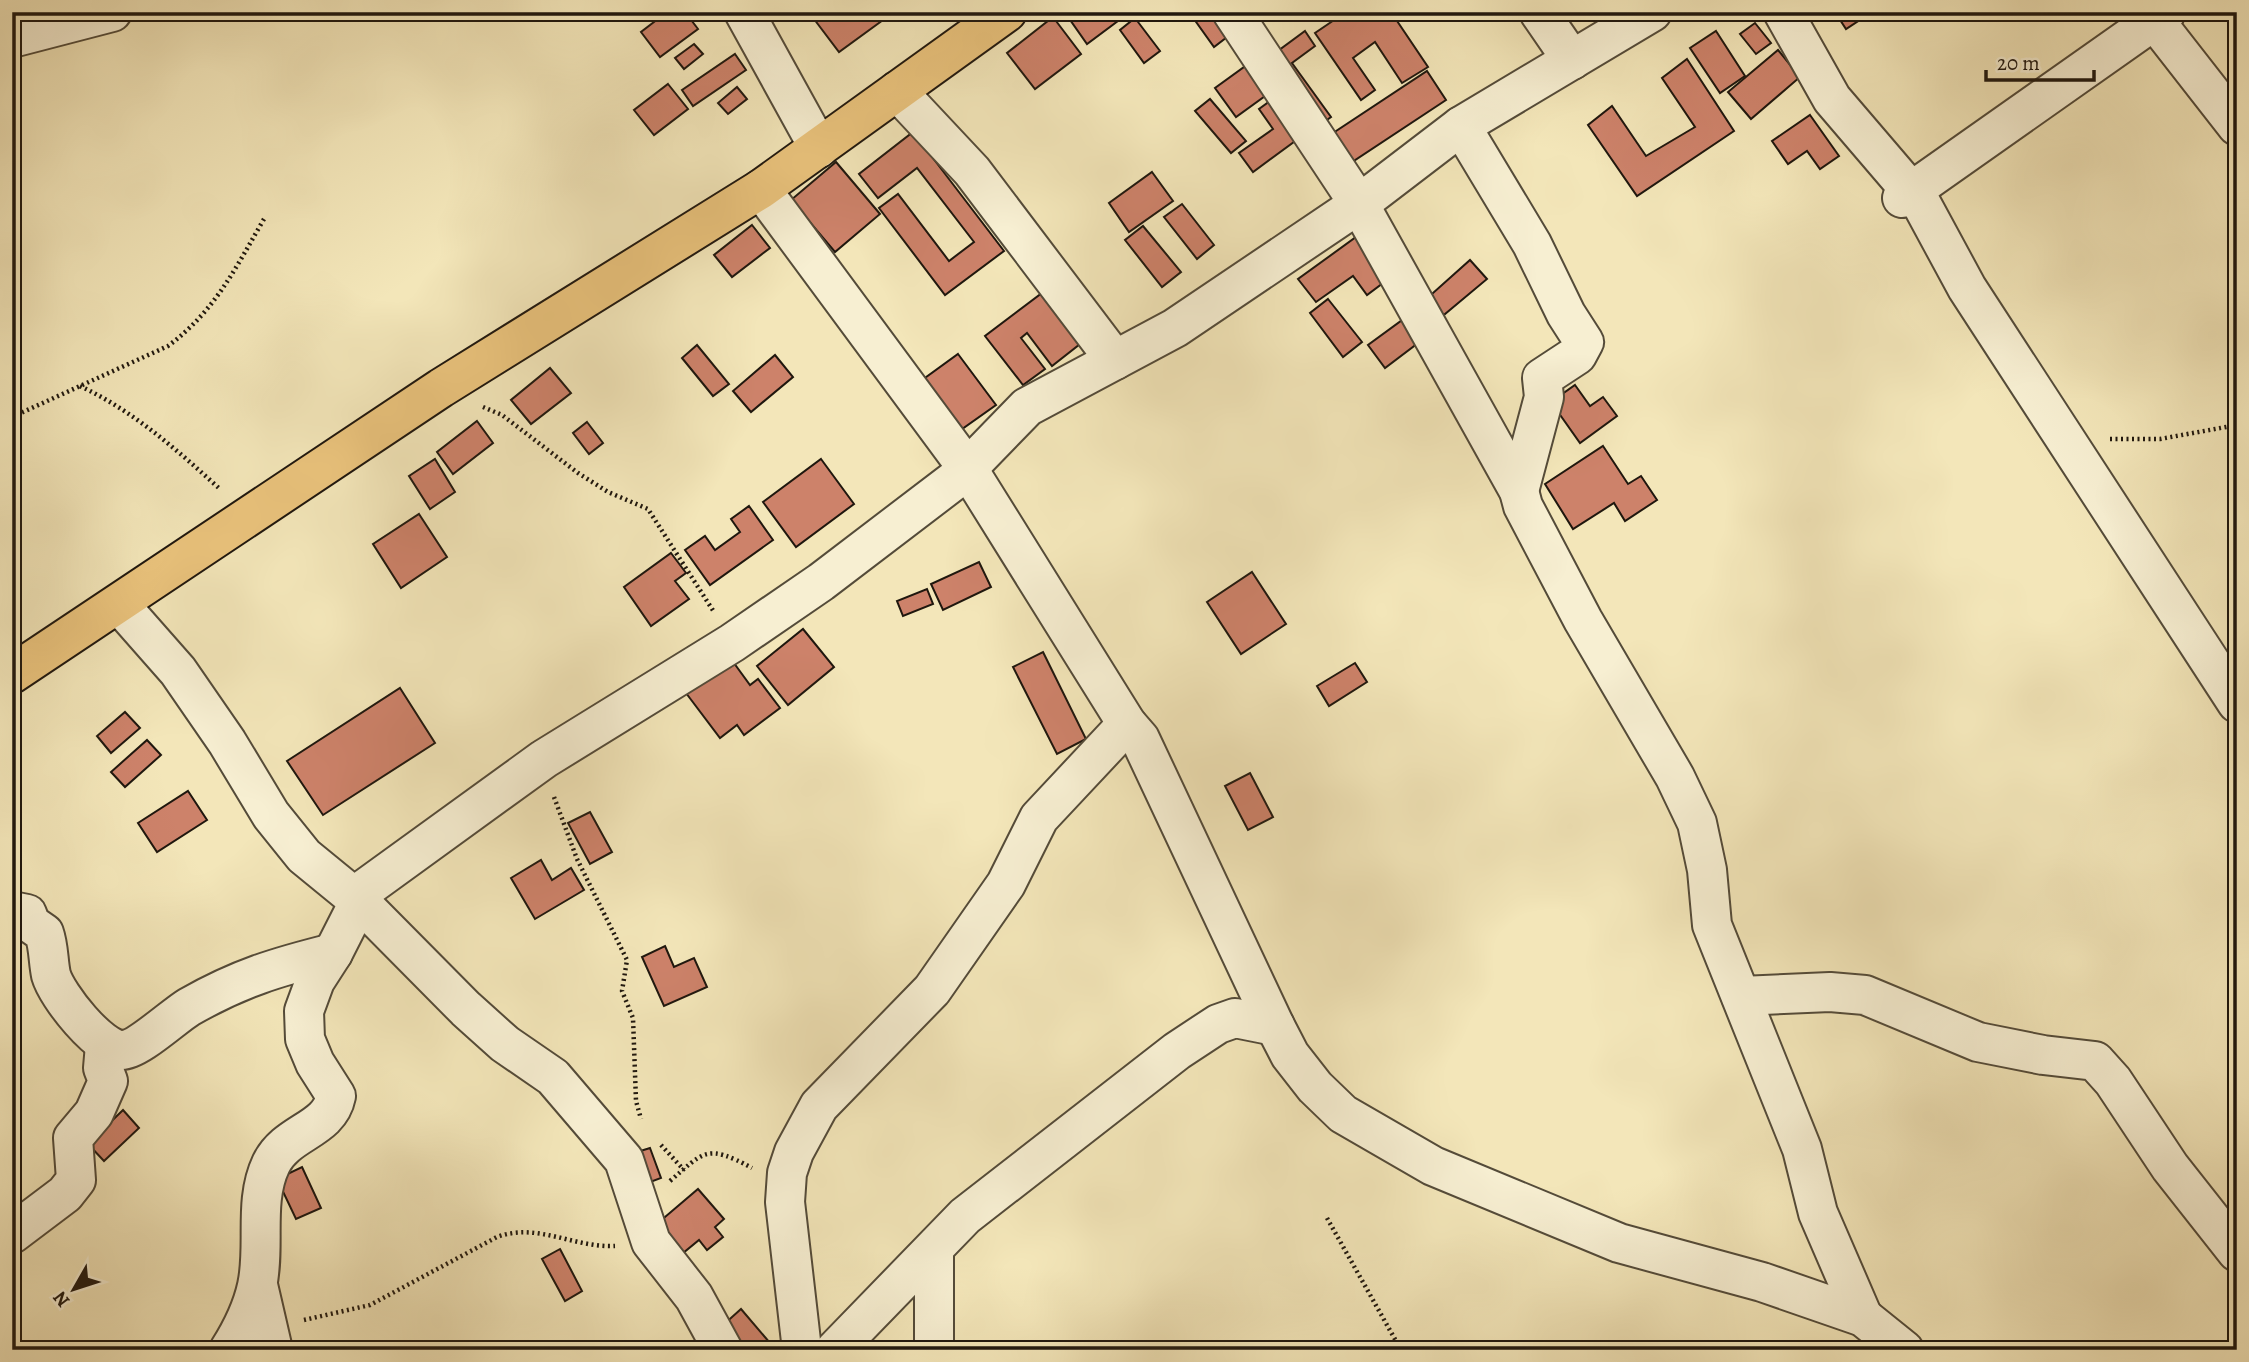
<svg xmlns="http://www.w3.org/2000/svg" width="2249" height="1362" font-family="Alegreya,serif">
<rect width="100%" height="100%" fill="#f3e6b9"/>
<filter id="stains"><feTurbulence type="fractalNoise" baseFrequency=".00286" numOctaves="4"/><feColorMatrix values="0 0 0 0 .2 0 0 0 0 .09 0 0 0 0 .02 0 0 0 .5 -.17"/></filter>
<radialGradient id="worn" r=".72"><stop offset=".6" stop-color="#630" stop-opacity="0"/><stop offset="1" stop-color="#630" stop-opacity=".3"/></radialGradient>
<g fill="#cd826a" stroke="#1f170e" stroke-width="2">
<path d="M667 12H685L698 29 660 57 641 32Z"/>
<path d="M823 12H878L883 20 839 52 814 19Z"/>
<path d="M1068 12H1130L1087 44 1066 14Z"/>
<path d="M1189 12H1216L1231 34 1214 47Z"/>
<path d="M1346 12H1391L1428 67 1402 83 1375 42 1353 58 1375 90 1361 100 1315 33Z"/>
<path d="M1835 12H1872L1846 29Z"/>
<path d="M1053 17 1081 54 1035 89 1007 53Z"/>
<path d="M1135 18 1160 51 1144 63 1120 30Z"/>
<path d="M1755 23 1771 43 1756 54 1740 34Z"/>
<path d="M1305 31 1315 46 1292 63 1331 117 1317 127 1267 59Z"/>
<path d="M1716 31 1745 76 1720 93 1690 48Z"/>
<path d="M694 44 703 54 684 69 675 58Z"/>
<path d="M1778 50 1800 77 1751 119 1728 92Z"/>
<path d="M735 54 746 70 693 106 682 90Z"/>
<path d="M1687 59 1734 131 1637 196 1588 125 1612 106 1646 156 1695 127 1662 78Z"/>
<path d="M1251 62 1272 91 1236 117 1215 88Z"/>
<path d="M1427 71 1446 100 1343 168 1324 139Z"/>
<path d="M668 84 688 109 654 135 634 110Z"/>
<path d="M737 87 747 99 728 114 718 103Z"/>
<path d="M1274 98 1302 136 1253 172 1239 153 1273 129 1259 109Z"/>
<path d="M1210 99 1246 141 1231 153 1195 111Z"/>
<path d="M1810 115 1839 156 1820 169 1807 151 1788 164 1772 141Z"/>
<path d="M913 132 1004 251 945 295 879 208 898 194 949 261 974 242 917 168 878 198 859 174Z"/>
<path d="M836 162 880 214 835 252 791 200Z"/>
<path d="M1152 172 1173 201 1129 232 1109 203Z"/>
<path d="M1182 204 1214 245 1197 259 1164 217Z"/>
<path d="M752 225 770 248 732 277 714 255Z"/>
<path d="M1143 226 1181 272 1162 287 1125 240Z"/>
<path d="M1356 237 1387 280 1367 295 1353 276 1316 302 1298 279Z"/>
<path d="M1470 260 1487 279 1439 319 1424 301Z"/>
<path d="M1042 293 1080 344 1052 366 1027 333 1021 338 1045 369 1023 385 985 336Z"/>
<path d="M1328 299 1362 342 1343 357 1310 313Z"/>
<path d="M1405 318 1422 340 1385 368 1368 345Z"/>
<path d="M697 345 729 384 713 396 682 358Z"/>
<path d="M958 354 996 405 955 434 918 383Z"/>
<path d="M775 355 793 377 751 412 733 391Z"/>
<path d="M550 368 571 393 531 424 511 400Z"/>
<path d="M1575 385 1590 406 1603 397 1617 416 1580 443 1551 402Z"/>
<path d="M477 421 493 443 453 474 437 452Z"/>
<path d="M587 422 603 443 589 454 573 433Z"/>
<path d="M1603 446 1628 484 1641 476 1657 500 1625 521 1614 503 1573 529 1545 484Z"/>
<path d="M435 459 455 492 430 509 409 476Z"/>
<path d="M821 459 854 504 796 547 763 502Z"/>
<path d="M749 506 773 540 710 585 685 550 705 536 715 550 740 532 731 519Z"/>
<path d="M419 514 447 557 401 588 373 544Z"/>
<path d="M671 553 686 573 675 581 689 599 651 626 624 587Z"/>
<path d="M979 562 991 587 943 610 931 584Z"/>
<path d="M1252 572 1286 624 1241 654 1207 602Z"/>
<path d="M927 589 933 604 903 616 897 601Z"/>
<path d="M803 629 834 667 788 705 757 666Z"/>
<path d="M1043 652 1086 739 1057 754 1013 667Z"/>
<path d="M731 659 750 685 758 679 780 708 744 735 737 725 720 738 686 693Z"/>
<path d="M1355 663 1367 682 1329 706 1317 686Z"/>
<path d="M400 688 435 743 323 815 287 761Z"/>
<path d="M125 712 140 728 111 753 97 736Z"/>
<path d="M147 740 161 755 125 787 111 772Z"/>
<path d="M1250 773 1273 817 1248 830 1225 786Z"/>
<path d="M188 791 207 820 157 852 138 823Z"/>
<path d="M590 812 612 852 590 864 568 823Z"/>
<path d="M541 860 552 880 571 868 584 890 535 919 511 878Z"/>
<path d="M665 946 674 967 694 958 707 987 664 1006 642 957Z"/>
<path d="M123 1110 139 1128 104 1161 88 1144Z"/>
<path d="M650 1148 661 1178 645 1184 634 1153Z"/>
<path d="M302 1167 321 1208 296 1219 277 1179Z"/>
<path d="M698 1189 724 1219 715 1227 723 1237 707 1250 699 1240 677 1258 652 1228Z"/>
<path d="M560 1249 582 1291 565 1301 542 1259Z"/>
<path d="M741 1309 776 1350H742L722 1326Z"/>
</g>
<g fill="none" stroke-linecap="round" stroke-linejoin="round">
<defs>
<g id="minor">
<path d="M744 12 819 148"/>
<path d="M1232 12 1359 204 1519 491 1523 506 1583 620 1675 777 1697 823 1707 870 1712 925 1802 1149 1818 1213 1863 1317"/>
<path d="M1539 12 1572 60"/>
<path d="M1783 12 1832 99 1921 203 1967 288 2237 703"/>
<path d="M2148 12 2237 126"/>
<path d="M12 38 112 12"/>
<path d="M897 91 972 171 1115 360"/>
<path d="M1461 126 1532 244 1566 314 1584 342 1577 355 1542 378 1544 397 1519 491"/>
<path d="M761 189 968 469 1127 724 1140 739 1275 1026 1290 1055 1315 1087 1343 1114 1433 1166 1619 1243 1762 1282 1863 1317 1904 1350"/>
<path d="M1902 198 2166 12"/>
<path d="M119 604 178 671 227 742 271 815 304 856 359 901 466 1009 505 1044 553 1077 624 1160 651 1242 694 1297 723 1350"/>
<path d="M12 911 27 914 31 924 44 933C49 947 48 961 51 975 57 996 100 1050 122 1050 138 1050 174 1016 189 1007 240 978 277 967 333 953"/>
<path d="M1741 996 1830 992 1865 995 1978 1042 2043 1055 2095 1061 2113 1081 2170 1167 2237 1252"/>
<path d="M12 1234 65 1194 76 1180 73 1138 94 1113 108 1081 103 1068 105 1045"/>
<path d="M934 1249V1350"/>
<path d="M258 1285 273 1350"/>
<path d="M229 1350C241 1331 252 1309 257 1286 266 1246 253 1202 271 1164 287 1131 329 1131 336 1096L315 1063 305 1039 304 1011 315 981 333 953 366 888 544 759 732 643 821 582 960 476 1027 407 1175 328 1359 204 1461 126 1652 12"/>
<path d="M802 1350 785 1202 787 1173 794 1152 819 1106 932 990 1006 884 1039 818 1127 724"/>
<path d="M835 1350 965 1216 1177 1051 1218 1024 1235 1018 1275 1026"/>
</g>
<path id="major" d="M12 674 441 388 761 189 1007 12"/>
</defs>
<use href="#minor" stroke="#544b39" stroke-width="42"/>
<use href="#major" stroke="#1f170e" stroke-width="42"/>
<g stroke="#1f170e" stroke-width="4.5" stroke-dasharray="2 3.5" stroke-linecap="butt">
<path d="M80 386C135 412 177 450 221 490"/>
<path d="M483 407 502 415 578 473 608 492 648 509 714 612"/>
<path d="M12 417 168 346C215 311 235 269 264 219"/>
<path d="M2110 439H2160L2237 425"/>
<path d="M554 797 577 859 627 960 622 991 633 1018 636 1101 641 1119"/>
<path d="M661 1145 684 1170"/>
<path d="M670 1181C704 1152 706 1143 752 1168"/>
<path d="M1327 1218 1401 1350"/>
<path d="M304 1320 370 1305 497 1237C537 1222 574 1248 615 1246"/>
</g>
<use href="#minor" stroke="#f7efd2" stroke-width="38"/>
<use href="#major" stroke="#eac37c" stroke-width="38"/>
</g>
<rect width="2249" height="1362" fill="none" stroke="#f3e6b9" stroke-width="42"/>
<rect x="14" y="14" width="2221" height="1334" fill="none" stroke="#1f170e" stroke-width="3.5"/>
<rect x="21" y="21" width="2207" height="1320" fill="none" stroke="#1f170e" stroke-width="2"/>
<g transform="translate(74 1289) rotate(231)" stroke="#f7efd2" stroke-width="5" paint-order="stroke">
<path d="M0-5L12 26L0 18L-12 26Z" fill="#1f170e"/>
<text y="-10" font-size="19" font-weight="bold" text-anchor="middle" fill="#1f170e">N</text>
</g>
<path d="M1986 70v10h108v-10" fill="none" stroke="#1f170e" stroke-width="3.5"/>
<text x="1997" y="70" font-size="21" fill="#1f170e" stroke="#f7efd2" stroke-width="5" paint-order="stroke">20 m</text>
<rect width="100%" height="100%" filter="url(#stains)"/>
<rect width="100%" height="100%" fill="url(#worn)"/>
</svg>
